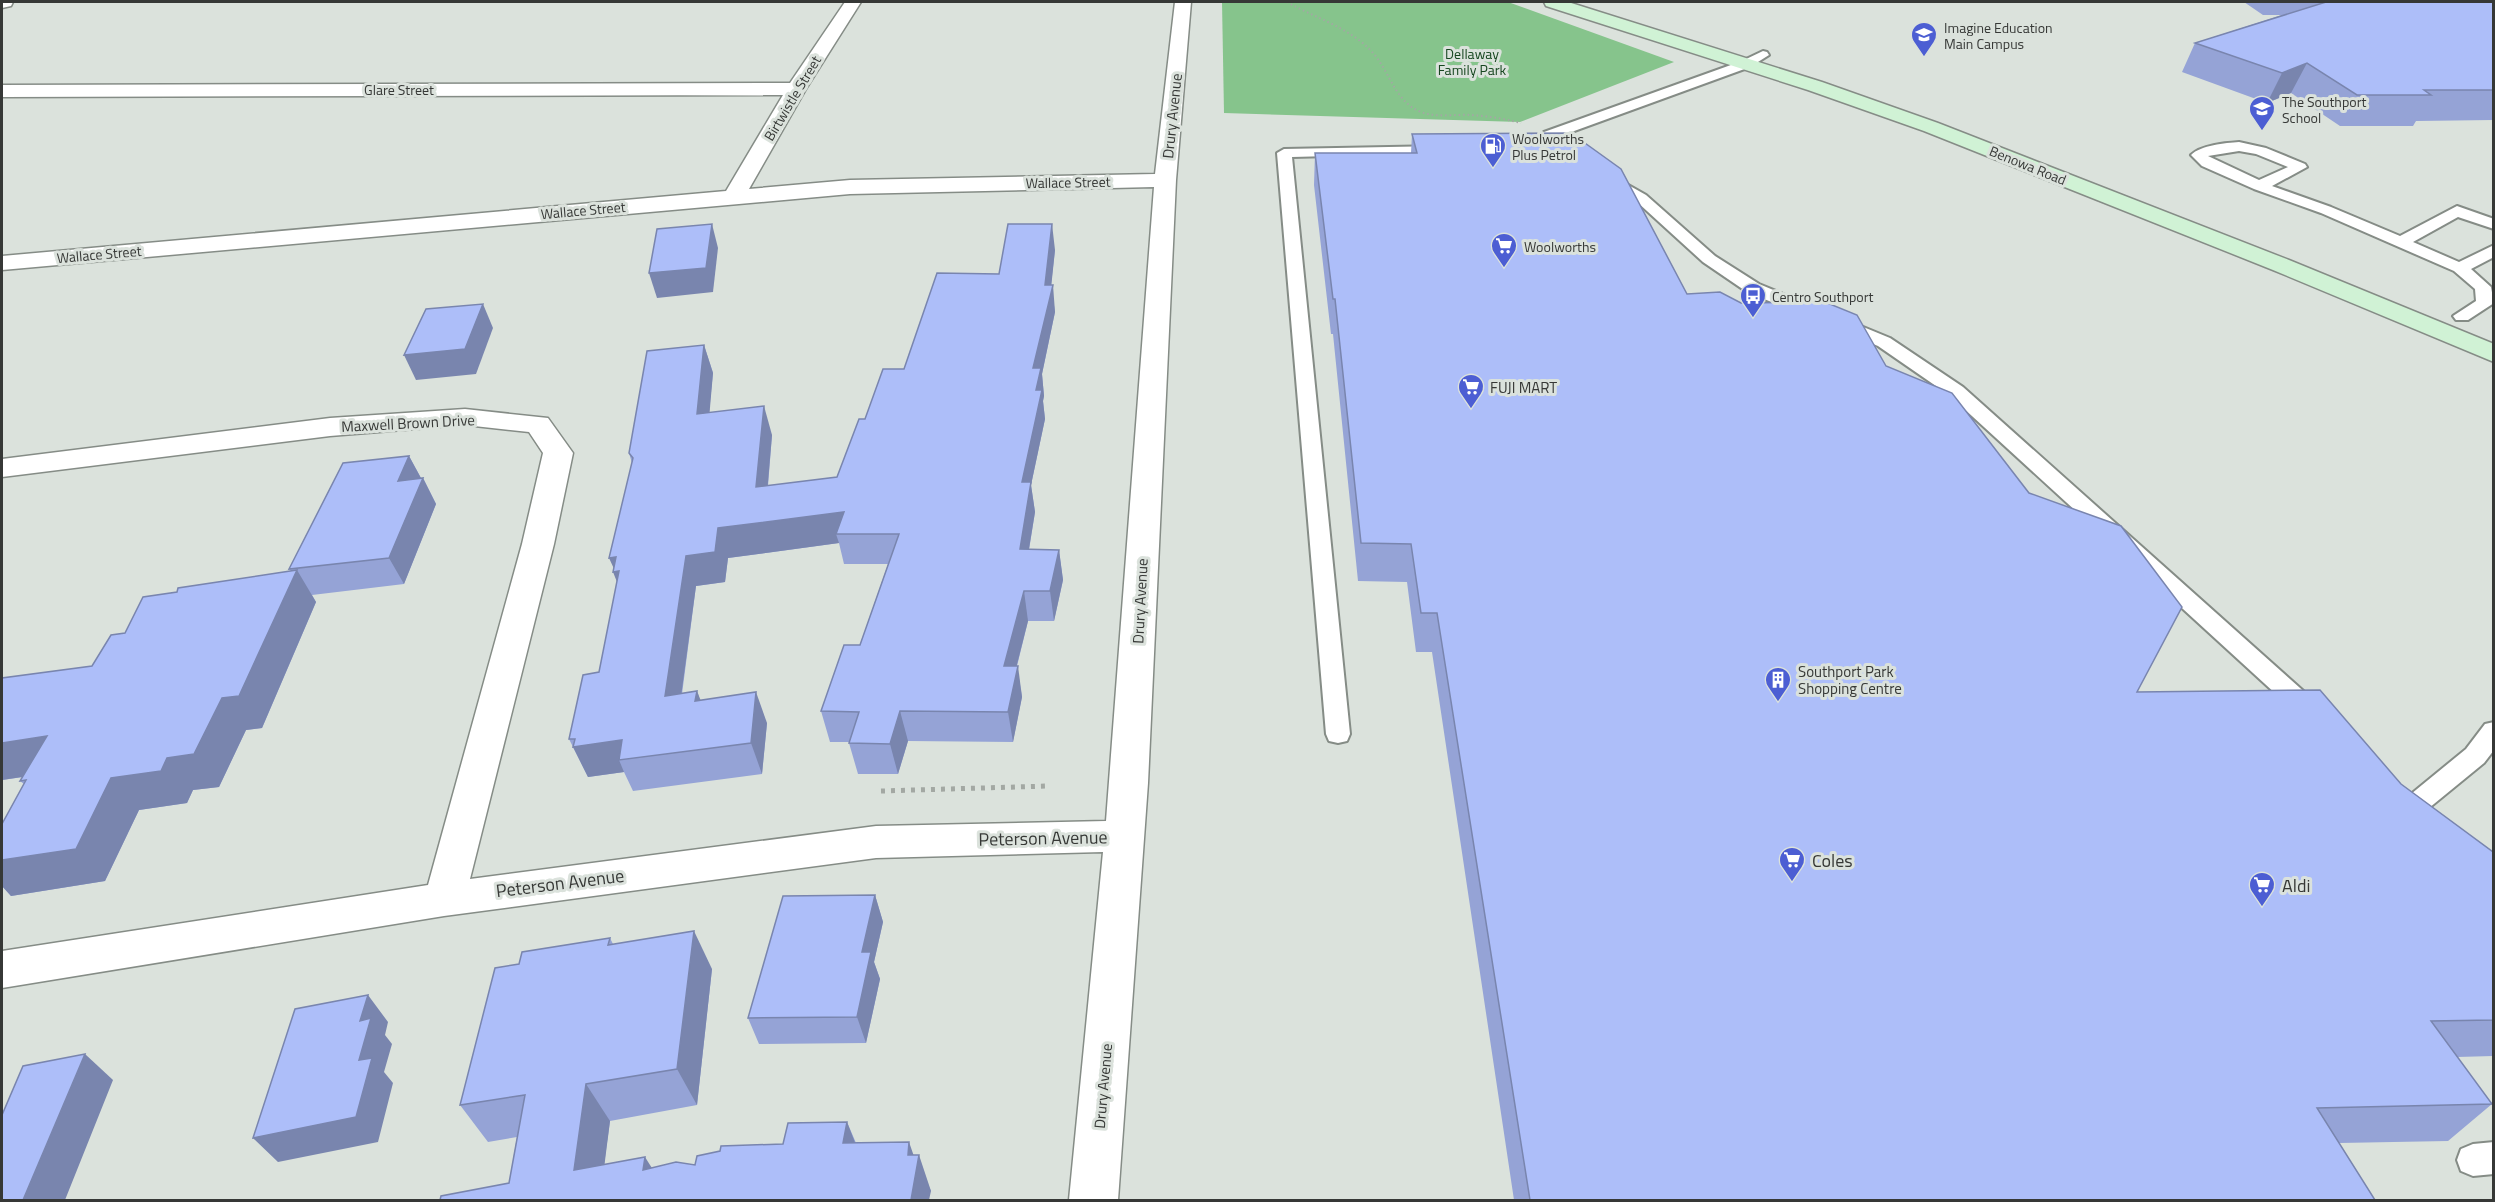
<svg xmlns="http://www.w3.org/2000/svg" width="2495" height="1202" font-family="'Titillium Web',sans-serif">
<rect width="100%" height="100%" fill="#dbe2dc"/>
<path fill="#86c48c" d="M1222 2H1508L1674 62 1520 122 1224 113Z"/>
<g fill="none" stroke-linecap="round" stroke-linejoin="round">
<defs>
<g id="lane">
<path d="M1763 51 1767 52 1769 55 1750 67 1555 138 1553 142 1564 151 1562 154H1552L1538 143 1544 132 1742 61Z"/>
<path d="M2239 142 2266 148 2305 164 2307 167 2272 186 2331 207 2400 236 2457 206 2494 219V229L2458 217 2413 242 2459 262 2494 245V257L2471 269 2491 287 2494 303 2468 320H2456L2453 316 2476 301 2475 289 2454 271 2321 213 2254 189 2202 166 2191 155C2201 145 2225 143 2239 142ZM2239 151 2256 154 2288 167 2259 180 2208 156Z"/>
<path d="M1441 146 1448 150 1446 153 1292 157 1350 734 1347 741 1338 743 1329 741 1326 734 1277 153 1284 149Z"/>
<path d="M1607 173 1646 195 1715 256 1759 284 1890 338 1963 387 2318 704 2321 710 2318 716 2309 719 2300 716 1949 395 1878 346 1747 292 1703 262 1636 201 1602 180 1600 177 1602 174Z"/>
<path d="M2494 722V750L2484 763 2429 808 2420 811 2411 808 2407 801 2411 794 2466 749 2485 724Z"/>
<path d="M2494 1142V1174L2473 1176 2461 1171 2457 1160 2461 1149 2473 1144Z"/>
</g>
<g id="street">
<path d="M2 2H13L11 6 2 8Z"/>
<path d="M845 2H861L806 89 749 189 850 180 1155 174 1175 2H1191L1176 180 1148 783 1118 1200H1069L1103 852 876 858 444 916 2 988V951L428 885 522 544 543 453 529 432 465 425 330 436 2 477V459L330 418 465 409 548 418 573 453 554 544 470 879 876 826 1106 821 1154 187 850 194 2 270V256L726 191 783 95 2 97V85L790 83Z"/>
</g>
<path id="secondary" d="M1544 2H1568L1822 82 1938 123 2289 260 2494 344V362L2273 270 1924 131 1808 90 1546 6Z"/>
</defs>
<use href="#lane" stroke="#858c86" stroke-width="4"/>
<use href="#street" stroke="#858c86" stroke-width="3"/>
<use href="#secondary" stroke="#858c86" stroke-width="3"/>
<path stroke="#a3a8a3" stroke-width="2" stroke-dasharray="1.5 3" stroke-linecap="butt" d="M1287 2C1315 18 1351 28 1373 53 1390 72 1395 102 1421 112 1437 118 1455 114 1471 115 1488 116 1505 119 1521 123"/>
<path stroke="#a3a8a3" stroke-width="5" stroke-dasharray="4 6" stroke-linecap="butt" d="M881 791 1049 786"/>
<use href="#lane" fill="#fff" fill-rule="evenodd"/>
<use href="#street" fill="#fff" fill-rule="evenodd"/>
<use href="#secondary" fill="#d0f2d5" fill-rule="evenodd"/>
</g>
<g fill="#95a3d6">
<path d="M2244 2H2493V120L2416 121 2413 126H2340L2291 93 2267 103 2182 72 2195 43 2282 15H2263Z"/>
<path d="M1412 134 1687 294 1741 303 1886 366 2137 692 2401 784 2493 852V1056L2457 1057 2492 1104 2448 1141 2339 1143 2375 1200H1514L1432 652H1416L1407 582 1358 581 1333 334H1331L1314 185 1315 153H1411Z"/>
<path d="M1055 250 1051 285 1055 312 1042 374 1044 396 1043 401 1045 419 1031 485 1035 512 1029 550H1059L1063 580 1054 621H1028L1017 666 1022 697 1013 742 908 741 898 774H858L849 743V742H830L821 711 860 645 888 564H844L839 543 728 558 725 582 696 586 682 694 697 691 700 700 767 723 762 774 633 791 624 772 588 777 569 739 599 672 617 582 632 463 629 453 704 345 713 373 709 412 772 435 768 486 837 477 865 419 904 369 999 274Z"/>
<path d="M409 456 421 478H423L436 504 404 584 312 595 316 602 262 728 246 730 219 787 193 790 187 803 139 810 105 881 11 896 2 886V824L24 784 20 781 23 777 2 780V678L92 666 125 633 177 592 291 571 289 569Z"/>
<path d="M875 895 883 922 874 962 880 979 866 1043 759 1044 748 1018Z"/>
<path d="M610 938 613 944 712 969 697 1105 610 1121 604 1165 652 1168 695 1165 783 1144 847 1122 856 1143 914 1155 931 1191 509 1183 517 1137 488 1142 460 1105 519 964Z"/>
</g>
<g fill="#7985ae">
<path d="M2307 63 2291 93 2267 103 2282 73Z"/>
<path d="M712 224 718 248 713 292 657 298 649 273Z"/>
<path d="M1052 224 1055 250 1050 298 1053 285 1055 312 1042 374 1044 396 1043 401 1045 419 1031 485 1035 512 1024 579 1020 549 1022 482 1033 368 1045 285Z"/>
<path d="M483 304 493 328 476 374 416 380 404 355Z"/>
<path d="M704 345 713 373 707 442 697 414Z"/>
<path d="M764 406 772 435 765 517 756 487Z"/>
<path d="M409 456 422 480 423 478 436 504 404 584 389 558 398 481Z"/>
<path d="M844 512 836 534 839 543 728 558 725 582 696 586 677 726 665 696 686 556 718 528Z"/>
<path d="M1059 550 1063 580 1054 621 1050 591Z"/>
<path d="M616 557 626 587 625 602 613 572 615 571 609 558Z"/>
<path d="M297 570 316 602 262 728 246 730 219 787 193 790 187 803 139 810 105 881 11 896 2 886V860L111 778 167 758Z"/>
<path d="M1024 591 1028 621 1009 696 1004 666Z"/>
<path d="M1018 666 1022 697 1013 742 1008 712Z"/>
<path d="M697 691 709 722 695 701Z"/>
<path d="M756 692 767 723 762 774 751 743Z"/>
<path d="M900 711 908 741 898 774 890 744Z"/>
<path d="M47 736 75 769 2 780V743Z"/>
<path d="M622 740 619 760 624 772 588 777 573 747Z"/>
<path d="M875 895 883 922 874 962 880 979 866 1043 857 1017 862 952Z"/>
<path d="M694 931 712 969 697 1105 677 1069Z"/>
<path d="M368 995 388 1022 385 1035 392 1044 384 1072 393 1083 378 1142 278 1162 253 1138 359 1060 360 1021Z"/>
<path d="M85 1054 113 1080 65 1200H23Z"/>
<path d="M586 1084 610 1121 600 1200 574 1170Z"/>
<path d="M847 1122 861 1158 843 1143Z"/>
<path d="M909 1142 917 1165 919 1155 931 1191 929 1200H911L908 1155Z"/>
<path d="M645 1157 667 1192 643 1170Z"/>
</g>
<g fill="#adbef9" stroke="#7985ae" stroke-width="1.5">
<path d="M2326 2H2493V90H2424L2431 95H2357L2307 63 2282 73 2195 43Z"/>
<path d="M1571 133 1621 169 1687 294 1720 292 1741 303 1825 302 1857 315 1886 366 1952 393 2029 493 2121 526 2182 607 2137 692 2320 690 2401 784 2493 852V1020L2431 1021 2492 1104 2317 1108 2375 1200H1530L1437 613H1421L1411 544 1361 543 1335 299H1333L1315 153H1417L1412 134Z"/>
<path d="M712 224 706 268 649 273 657 229Z"/>
<path d="M1008 224H1052L1045 285H1053L1033 368H1041L1036 390H1042L1022 482H1031L1020 549 1059 550 1050 591H1024L1004 666H1018L1008 712 900 711 890 744 849 743 859 712 821 711 844 645H860L899 534H836L844 512 718 528 715 552 686 556 665 696 697 691 695 701 756 692 751 743 619 760 622 740 573 747 575 739H569L583 675 599 672 619 571 613 572 616 557 609 558 633 458 629 453 647 351 704 345 697 414 764 406 756 487 837 477 859 419H865L883 369H904L937 273 999 274Z"/>
<path d="M483 304 465 349 404 355 426 309Z"/>
<path d="M409 456 398 481 423 478 389 558 289 569 343 463Z"/>
<path d="M297 570 239 696 222 698 194 754 167 758 161 771 111 778 76 849 2 860V824L26 780 20 781 47 736 2 743V678L92 666 111 635 125 633 143 597 177 592 178 588Z"/>
<path d="M875 895 862 952H871L857 1017 748 1018 783 896Z"/>
<path d="M694 931 677 1069 586 1084 574 1170 645 1157 643 1170 676 1162 695 1165 697 1156 720 1151 721 1146 783 1144 788 1123 847 1122 843 1143 909 1142 908 1155H919L911 1200H440L441 1196 509 1183 525 1095 460 1105 495 968 519 964 522 952 610 938 608 945Z"/>
<path d="M368 995 360 1021 371 1018 359 1060 372 1058 356 1117 253 1138 295 1009Z"/>
<path d="M85 1054 23 1200H2V1115L23 1066Z"/>
</g>
<defs>
<symbol id="school-pin" viewBox="-11 -11 22 30"><path d="M0 17L-7.5 6A9.5 9.5 0 1 1 7.5 6Z" fill="#4c5ed3" stroke="#dbe2dc"/><path d="M0-5L7-2L0 1L-7-2ZM-4 1L0 2.5L4 1V4Q0 6-4 4Z" fill="#fff"/></symbol>
<symbol id="fuel-pin" viewBox="-11 -11 22 30"><path d="M0 17L-7.5 6A9.5 9.5 0 1 1 7.5 6Z" fill="#4c5ed3" stroke="#dbe2dc"/><path d="M-5.5-6h7V0h2V4h1.3V-2.5L3-4.5l.8-.8L6-3V5H2.5V1h-1V6h-7ZM-4.2-4.7v3.2H.2V-4.7Z" fill="#fff"/></symbol>
<symbol id="supermarket-pin" viewBox="-11 -11 22 30"><path d="M0 17L-7.5 6A9.5 9.5 0 1 1 7.5 6Z" fill="#4c5ed3" stroke="#dbe2dc"/><path d="M-6-5.5h2.5l.6 2H6L4.5 2H-2.5L-4.4-4H-6ZM-1.5 3.2a1.3 1.3 0 1 0 .1 0ZM3 3.2a1.3 1.3 0 1 0 .1 0Z" fill="#fff"/></symbol>
<symbol id="bus-pin" viewBox="-11 -11 22 30"><path d="M0 17L-7.5 6A9.5 9.5 0 1 1 7.5 6Z" fill="#4c5ed3" stroke="#dbe2dc"/><path d="M-5-6H5V4H4V6H2V4H-2V6H-4V4H-5ZM-3.5-4V0h7V-4ZM-3.5 1.2v1.5H-2V1.2ZM2 1.2v1.5H3.5V1.2Z" fill="#fff"/></symbol>
<symbol id="building-pin" viewBox="-11 -11 22 30"><path d="M0 17L-7.5 6A9.5 9.5 0 1 1 7.5 6Z" fill="#4c5ed3" stroke="#dbe2dc"/><path d="M-4-6H4V6H1V3H-1V6H-4ZM-2.5-4.3h1.7v1.8h-1.7ZM.8-4.3h1.7v1.8H.8ZM-2.5-1h1.7V.8h-1.7ZM.8-1h1.7V.8H.8Z" fill="#fff"/></symbol>
</defs>
<g fill-rule="evenodd">
<use href="#school-pin" x="1909" y="20" width="30" height="40"/>
<use href="#school-pin" x="2247" y="94" width="30" height="40"/>
<use href="#fuel-pin" x="1478" y="131" width="30" height="40"/>
<use href="#supermarket-pin" x="1489" y="231" width="30" height="40"/>
<use href="#bus-pin" x="1738" y="281" width="30" height="40"/>
<use href="#supermarket-pin" x="1456" y="372" width="30" height="40"/>
<use href="#building-pin" x="1763" y="665" width="30" height="40"/>
<use href="#supermarket-pin" x="1777" y="845" width="30" height="40"/>
<use href="#supermarket-pin" x="2247" y="870" width="30" height="40"/>
</g>
<g text-anchor="middle" dominant-baseline="central" stroke-width="6" stroke-linejoin="round" paint-order="stroke">
<g font-size="14" fill="#363836" stroke="#dbe2dc" text-anchor="start">
<text x="1944" y="27">Imagine Education<tspan x="1944" dy="16">Main Campus</tspan></text>
<text x="2282" y="101">The Southport<tspan x="2282" dy="16">School</tspan></text>
<text x="1512" y="138">Woolworths<tspan x="1512" dy="16">Plus Petrol</tspan></text>
<text x="1524" y="246">Woolworths</text>
<text x="1772" y="296">Centro Southport</text>
</g>
<g font-size="14" fill="#16461f" stroke="#dbe2dc">
<text x="1472" y="53">Dellaway<tspan x="1472" dy="16">Family Park</tspan></text>
</g>
<g font-size="14" fill="#363836" stroke="#dbe2dc">
<text x="399" y="89">Glare Street</text>
<text transform="translate(792 98) rotate(-59)">Birtwistle Street</text>
<text transform="translate(2028 165) rotate(22)">Benowa Road</text>
<text transform="translate(1068 182) rotate(-1)">Wallace Street</text>
<text transform="translate(583 210) rotate(-5)">Wallace Street</text>
<text transform="translate(99 254) rotate(-5)">Wallace Street</text>
</g>
<g font-size="15" fill="#363836" stroke="#dbe2dc">
<text transform="translate(1172 116) rotate(-84)">Drury Avenue</text>
<text transform="translate(408 423) rotate(-3)">Maxwell Brown Drive</text>
<text transform="translate(1140 601) rotate(-87)">Drury Avenue</text>
<text transform="translate(1103 1086) rotate(-85)">Drury Avenue</text>
</g>
<g font-size="15" fill="#363836" stroke="#dbe2dc" text-anchor="start">
<text x="1490" y="387">FUJI MART</text>
<text x="1798" y="671">Southport Park<tspan x="1798" dy="17">Shopping Centre</tspan></text>
</g>
<g font-size="18" fill="#363836" stroke="#dbe2dc">
<text transform="translate(1043 838) rotate(-1)">Peterson Avenue</text>
<text transform="translate(560 883) rotate(-7)">Peterson Avenue</text>
</g>
<g font-size="18" fill="#363836" stroke="#dbe2dc" text-anchor="start">
<text x="1812" y="860">Coles</text>
<text x="2282" y="885">Aldi</text>
</g>
</g>
<rect width="2495" height="1202" fill="none" stroke="#363836" stroke-width="6"/>
</svg>
